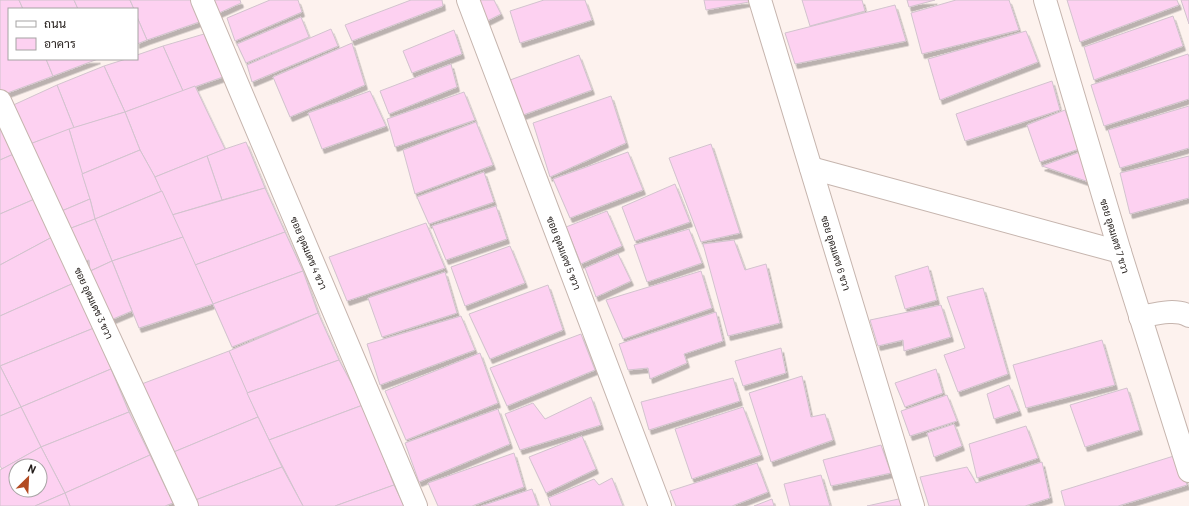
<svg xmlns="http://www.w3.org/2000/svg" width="1189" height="506" font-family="Barlow,Sarabun,sans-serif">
<defs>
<filter id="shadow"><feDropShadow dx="2.5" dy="4.5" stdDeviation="0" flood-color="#0004"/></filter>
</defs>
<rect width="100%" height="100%" fill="#fdf2ee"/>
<g fill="#fdd1f1" stroke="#d2c3ce" fill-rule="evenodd" filter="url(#shadow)">
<path d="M0 0H19L23 9H9V59H46L53 76 2 95 0 90Z"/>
<path d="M19 0H74L78 9H23Z"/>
<path d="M74 0H130L134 9H78Z"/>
<path d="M130 0H197L205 20 147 40 137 17V9H134Z"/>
<path d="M214 0H240L241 3 219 13Z"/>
<path d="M270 0H298L302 12 235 41 227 18Z"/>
<path d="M411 0H442L443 6 352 41 345 25Z"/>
<path d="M477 0H494L501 14 487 21Z"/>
<path d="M544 0H585L592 20 520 43 510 11Z"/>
<path d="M704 0H748L749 2 706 10Z"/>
<path d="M802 0H862L865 11 810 26Z"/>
<path d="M907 0H935L909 7Z"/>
<path d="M956 0H1009L1019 30 922 54 911 13Z"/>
<path d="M1067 0H1177L1179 5 1080 42Z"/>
<path d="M1181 0H1189V24Z"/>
<path d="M895 5 906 41 795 64 785 33Z"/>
<path d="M1173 16 1183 46 1094 80 1084 47Z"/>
<path d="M137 17 147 40 137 44Z"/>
<path d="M301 17 309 37 246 63 237 44Z"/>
<path d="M331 29 338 46 252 82 247 65Z"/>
<path d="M454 30 462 54 412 73 403 51Z"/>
<path d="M1026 31 1038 62 940 100 928 59Z"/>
<path d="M204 34 223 77 183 91 163 46Z"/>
<path d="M352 43 365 85 290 117 273 77Z"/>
<path d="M163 46 183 91 125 112 104 66 126 59H137V55Z"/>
<path d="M1188 54 1189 57V99L1104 126 1091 85Z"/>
<path d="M579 55 592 90 523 115 510 80Z"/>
<path d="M46 59H98L53 76Z"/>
<path d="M451 64 457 87 389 114 380 91Z"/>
<path d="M104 66 125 112 74 128 57 85Z"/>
<path d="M1052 81 1060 110 965 141 956 114Z"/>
<path d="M57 85 74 128 30 144 9 107Z"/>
<path d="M195 86 225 149 155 177 140 150 125 112Z"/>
<path d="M370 91 386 126 322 149 308 113Z"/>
<path d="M464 92 475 120 395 147 387 119Z"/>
<path d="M611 96 626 143 550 177 533 123Z"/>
<path d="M1189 106V148L1120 168 1108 130Z"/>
<path d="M1065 110 1079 149 1040 162 1027 125Z"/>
<path d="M125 112 140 150 82 174 69 129Z"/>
<path d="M0 121 16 153 0 160Z"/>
<path d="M476 122 493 165 415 194 403 150Z"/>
<path d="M69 129 90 199 57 213 30 144Z"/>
<path d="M246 142 265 188 222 200 207 156 225 149Z"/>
<path d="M711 144 740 233 701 242 669 158Z"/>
<path d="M140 150 155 177 162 191 95 219 90 199 82 174Z"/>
<path d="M628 152 643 190 570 218 553 179Z"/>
<path d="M1080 152 1089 182 1042 166Z"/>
<path d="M16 153 37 198 0 214V160Z"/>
<path d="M207 156 222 200 172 215 155 177Z"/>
<path d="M1189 156V198L1130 214 1120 173Z"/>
<path d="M484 172 494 202 429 224 417 197Z"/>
<path d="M675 184 690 222 635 241 622 207Z"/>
<path d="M265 188 285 232 195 265 172 215Z"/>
<path d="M162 191 183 237 112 261 95 219Z"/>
<path d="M37 198 54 236 0 265V214Z"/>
<path d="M90 199 95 219 66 230 57 213Z"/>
<path d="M496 206 507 239 446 260 432 226Z"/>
<path d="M607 211 622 246 581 264 566 227Z"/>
<path d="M95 219 112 261 90 271 89 260 78 263 66 230Z"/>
<path d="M426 223 445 268 347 301 329 257Z"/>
<path d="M689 229 702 263 647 282 634 245Z"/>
<path d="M285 232 303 271 213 304 195 265Z"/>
<path d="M54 236 74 283 0 316V265Z"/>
<path d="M183 237 213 304 139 328 112 261Z"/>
<path d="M734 240 745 270 766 264 780 323 728 336 703 244Z"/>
<path d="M510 246 525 283 465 306 451 267Z"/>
<path d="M618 254 631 281 596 297 585 268Z"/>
<path d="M112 261 132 311 106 322 84 274Z"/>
<path d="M928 266 937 300 905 309 895 276Z"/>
<path d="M303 271 318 313 232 347 213 304Z"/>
<path d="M701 271 712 308 623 339 606 300Z"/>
<path d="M445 272 457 313 382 337 368 298Z"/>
<path d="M74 283 94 328 0 366V316Z"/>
<path d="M548 285 563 330 490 359 469 314Z"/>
<path d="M983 288 1008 374 958 392 944 355 965 348 947 297Z"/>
<path d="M941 305 951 337 904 351 903 340 878 346 870 320Z"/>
<path d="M716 312 723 341 684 354 687 363 650 379 648 368 628 370 619 344Z"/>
<path d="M318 313 339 360 247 393 229 351Z"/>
<path d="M461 316 475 350 380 385 367 344Z"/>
<path d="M94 328 111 369 21 407 0 366Z"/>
<path d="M581 334 595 370 507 406 490 368Z"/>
<path d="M1102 340 1115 385 1026 408 1013 365Z"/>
<path d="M781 348 786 373 743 386 735 361Z"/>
<path d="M229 351 258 417 169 454 139 385Z"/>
<path d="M480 353 498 403 406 440 385 391Z"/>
<path d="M339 360 363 405 269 440 247 393Z"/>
<path d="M0 366 21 407 0 416Z"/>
<path d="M111 369 129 412 41 447 21 407Z"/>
<path d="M936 369 943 393 905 407 895 383Z"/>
<path d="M802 376 811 417 825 414 833 440 771 462 749 393Z"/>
<path d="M733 378 740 401 649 430 641 402Z"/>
<path d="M1009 385 1019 411 994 419 987 394Z"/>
<path d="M1127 388 1140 430 1085 447 1070 405Z"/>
<path d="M947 395 957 421 910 436 901 411Z"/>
<path d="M591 397 601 425 520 450 505 414 533 403 545 419Z"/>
<path d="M363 405 394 485 335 506H303L269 440Z"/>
<path d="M21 407 41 447 2 469 0 466V416Z"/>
<path d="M743 407 761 455 692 479 675 429Z"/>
<path d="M498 409 510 444 419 482 405 443Z"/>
<path d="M129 412 150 455 65 493 41 447Z"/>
<path d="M258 417 282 467 193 501 169 454Z"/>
<path d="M954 424 962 446 934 457 927 433Z"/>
<path d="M1026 426 1038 458 977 478 969 444Z"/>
<path d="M582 436 596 469 546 493 529 457Z"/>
<path d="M881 445 891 473 831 486 823 460Z"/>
<path d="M41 447 65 493 35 506H0V470ZM16 466H40V490H16Z"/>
<path d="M514 453 524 487 472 506H438L428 483Z"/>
<path d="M150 455 173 503 165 506H70L65 493Z"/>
<path d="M1177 455 1187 485 1118 506H1065L1061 491Z"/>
<path d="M1042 462 1050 498 1025 506H929L920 477 967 467 976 483Z"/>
<path d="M757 463 768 492 732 506H676L670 491Z"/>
<path d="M282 467 303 506H195L193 501Z"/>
<path d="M821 475 830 506H790L784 484Z"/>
<path d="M612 478 623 506H551L548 498 594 479 599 485Z"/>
<path d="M394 485 404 506H335Z"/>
<path d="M532 489 538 506H481Z"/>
<path d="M65 493 70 506H35Z"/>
<path d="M903 498 905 506H867Z"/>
<path d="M772 499 774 506H754Z"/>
</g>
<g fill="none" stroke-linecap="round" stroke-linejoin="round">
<defs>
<g id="minor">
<path d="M202 0 416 506"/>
<path d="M468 0 660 506"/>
<path d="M760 0 913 506"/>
<path d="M1045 0 1120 252 1189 471"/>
<path d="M0 101 187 506"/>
<path d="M811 168 1120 252"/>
<path d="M1140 317C1155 314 1176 308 1189 316"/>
</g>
</defs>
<use href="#minor" stroke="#c6b5ae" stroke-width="24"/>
<use href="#minor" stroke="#fff" stroke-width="22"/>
</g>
<g text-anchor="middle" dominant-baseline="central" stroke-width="3.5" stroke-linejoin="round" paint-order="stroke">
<g font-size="10" fill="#211b18" stroke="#fff">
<text transform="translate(1115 236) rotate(73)">ซอย อุดมเดช 7 ขวา</text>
<text transform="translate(309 253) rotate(67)">ซอย อุดมเดช 4 ขวา</text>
<text transform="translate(564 253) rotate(69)">ซอย อุดมเดช 5 ขวา</text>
<text transform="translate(836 253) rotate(73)">ซอย อุดมเดช 6 ขวา</text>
<text transform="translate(94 303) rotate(65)">ซอย อุดมเดช 3 ขวา</text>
</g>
</g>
<rect x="8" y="8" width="130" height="52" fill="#ffffff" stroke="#a6a4a3"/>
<rect x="16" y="21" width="20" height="6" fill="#ffffff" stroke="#a6a4a3"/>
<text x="44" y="28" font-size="12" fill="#211b18">ถนน</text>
<rect x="16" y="38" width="20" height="12" fill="#fdd1f1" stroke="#a6a4a3"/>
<text x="44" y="48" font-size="12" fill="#211b18">อาคาร</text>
<g transform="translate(28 478) rotate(24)"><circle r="19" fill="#ffffff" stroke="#a6a4a3"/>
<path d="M0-3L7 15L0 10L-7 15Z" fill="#b34c23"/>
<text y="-6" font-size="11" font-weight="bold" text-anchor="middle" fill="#211b18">N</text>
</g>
</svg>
